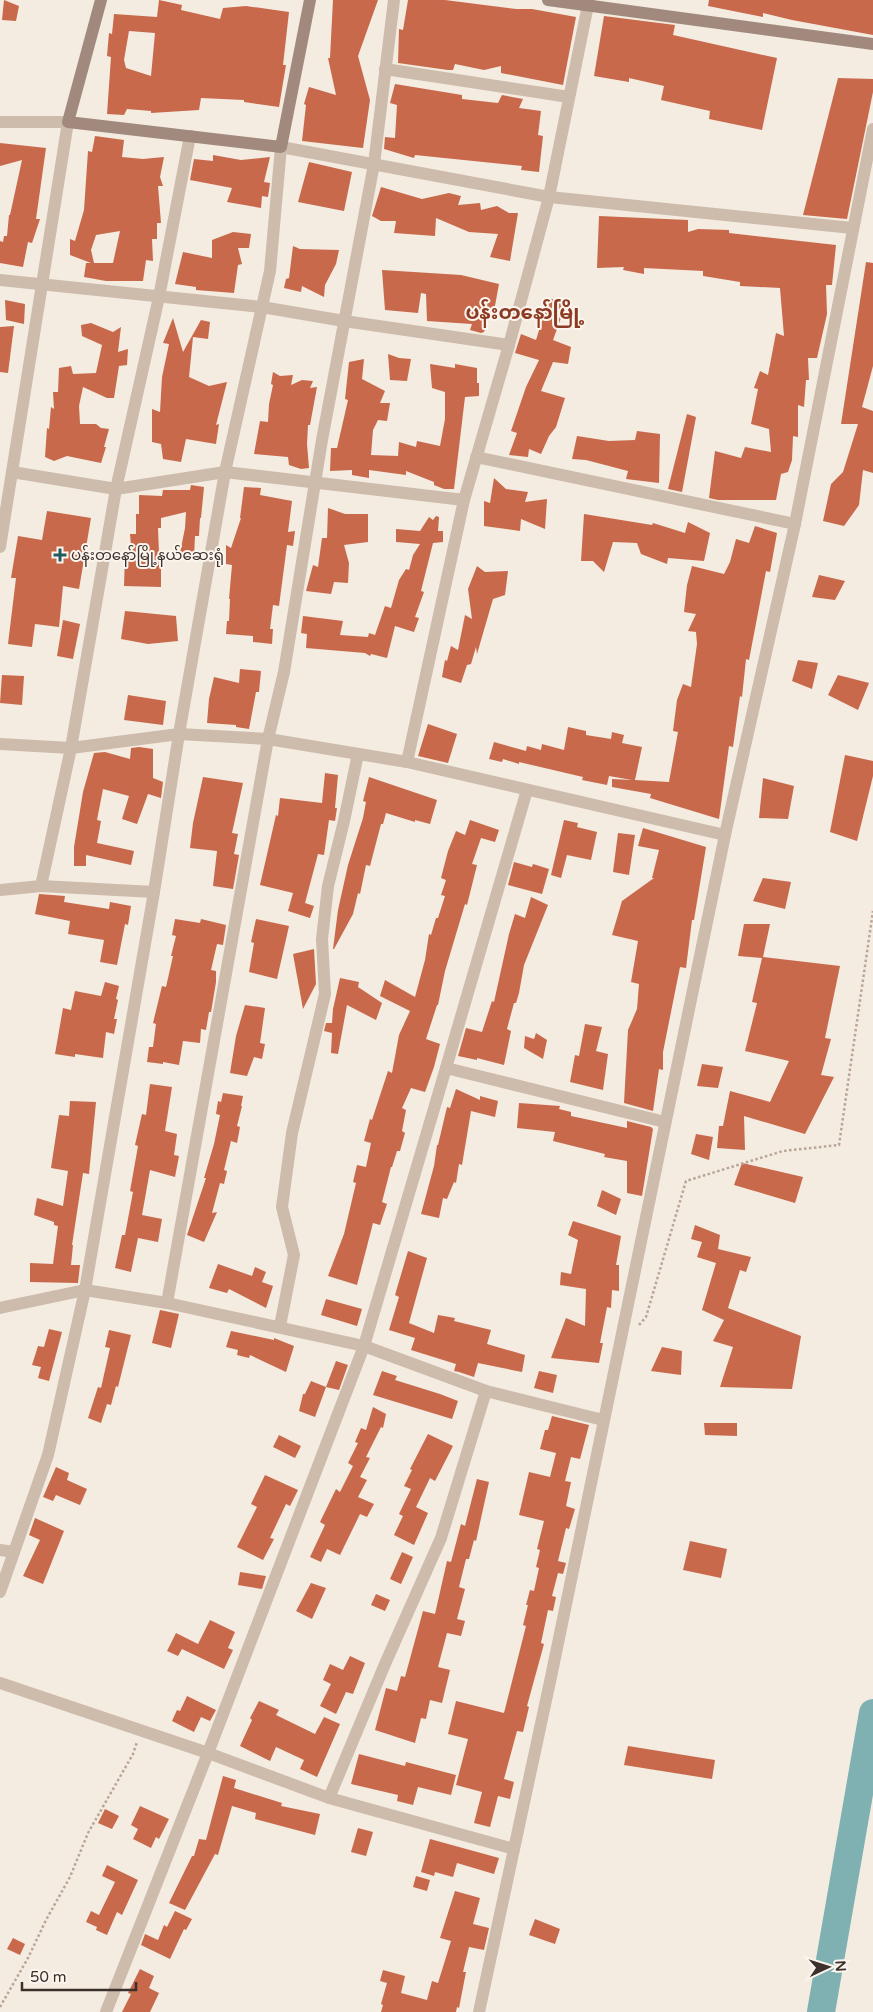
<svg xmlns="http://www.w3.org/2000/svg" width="873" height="2012" font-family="'Varela Round','Noto Sans Myanmar',sans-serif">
<rect width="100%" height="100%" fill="#f4ebe1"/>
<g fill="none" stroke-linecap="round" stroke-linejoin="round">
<path stroke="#7fb0b2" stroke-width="28" d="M821 2012 873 1713"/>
</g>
<g fill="#c8694b" fill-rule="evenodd">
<path d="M4 0 19 6 16 21 2 20Z"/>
<path d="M159 0 182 5 181 10 220 19 223 8 246 6 289 12 283 65H286L279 107 244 102V100L201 98 199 110 151 113V111L127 109 124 115 107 114 111 57 107 56 109 33 112 34 114 14 157 17ZM129 31 155 33 151 76 126 68 124 60Z"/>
<path d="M333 0H378L358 56 370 100 363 148 302 141 306 105 304 104 309 87 336 95 328 58H330Z"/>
<path d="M408 0H445L516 9H532L576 17 563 85 501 73V66L484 70 455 64 453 70H448L398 63 399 29 403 30Z"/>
<path d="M709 0H873V35L792 20 763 13V17L708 6Z"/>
<path d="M604 16 675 25 673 35 777 58 762 130 709 119 710 111 661 100 664 86 629 78V82L594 76Z"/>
<path d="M838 78 873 79V92L847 219 803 215Z"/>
<path d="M395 84 462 95V99L498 103 502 95 523 99 519 108 541 111 538 135 543 136 539 172 521 170 522 166 415 155 414 158 384 149 385 137 395 138 397 105 390 103Z"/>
<path d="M95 136 124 140 122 157 143 159 164 157 160 177 163 186H158L161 223H157V239H152L153 261 146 260 143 281H106L84 277 86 263H91L70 255V239L75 241 84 210 88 151 92 152ZM120 231 113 263H94L91 250 96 235Z"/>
<path d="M0 143 46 148 36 219H40L32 243 28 242 23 267 0 263V241L3 242 4 236H7L9 215H10L22 160 0 166Z"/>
<path d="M213 155 241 160 270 157 264 182 270 183 268 197 262 196 261 208 227 202 232 188 190 180 194 159 213 161Z"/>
<path d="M309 162 352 172 344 211 298 202Z"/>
<path d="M381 187 422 199 449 193 461 196 458 205 480 203 481 210 497 206 509 213H518L510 261 490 257 498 234 469 232 436 218 435 236 394 233 396 221H381L372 216Z"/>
<path d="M599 216 688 220V232L698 229 729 230V233L836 245 832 285H826L827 314 817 358H808L809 380H806L804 407 798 405V437L793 436 792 460 788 472 781 474 776 500H718L709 498 715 451 741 458 745 447 771 452 769 429 751 424 758 389 754 388 760 371 768 375 776 333 784 336 780 288 740 286V282L703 276V271L644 268V274L623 270 624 267 597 268Z"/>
<path d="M233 232 251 234 249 248H238L242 264 238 265 234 293 196 290V287L175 284 183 252 212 258V240Z"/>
<path d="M293 246 300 249 339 250 336 264 325 285 324 297 302 286 301 292 284 288 286 279 289 278Z"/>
<path d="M866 262 873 263V366L862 407 873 411V473L863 470 859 505 844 526 823 521 831 484 843 472 858 424H841Z"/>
<path d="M382 270 461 275 499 284 494 311 491 310 484 332 481 333 470 330 472 324 427 321 426 294 421 293 418 313 385 310Z"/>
<path d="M549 298 566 304 553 340 571 347 568 364 553 362 541 391 565 398 556 427 549 436 541 454 529 449 528 457 509 455 517 433 511 431 526 387 539 360 515 353 521 334 536 340Z"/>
<path d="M5 300 25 304 24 324 6 320Z"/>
<path d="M173 318 183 352 201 320 210 322 208 339 193 337 189 377 209 386 227 382 216 425 219 424 216 444 186 439 181 462 163 459 161 444 152 442V409L160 412 162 377 169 344 163 343Z"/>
<path d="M91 323 113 332 121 327 118 352 128 349 127 365 119 366 114 398H107L83 387 79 406 80 424H96L101 428 109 429 104 447H106L101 463 67 456 54 461 45 457 47 428 49 429 51 407 54 409 53 392H58L59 368 71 366 73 374 96 373 102 345 82 336 81 325Z"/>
<path d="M14 326 8 373 0 372V327Z"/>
<path d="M388 354 399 358 411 359 407 381 390 380Z"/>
<path d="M364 359 362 379 385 391 380 403H390L387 421 378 420 373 430 371 455 398 456 399 442 416 447 417 441 440 446 445 419V392L432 388 430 364 455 368V364L477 368V383H479V396L465 397 454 489H444L434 485V482L406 471V475L369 470V478L352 475V470L330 471 331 448H337L348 400 345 399 349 362Z"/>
<path d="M273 372 280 376 293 375 291 385 302 380 313 381 310 388 317 387 310 425H308L307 444 309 468 301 469 289 465 288 457 254 454 260 421 268 422 269 404 273 385 271 384Z"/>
<path d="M687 414 696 417 682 492 668 489Z"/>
<path d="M637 431 660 434 659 483 626 479 628 471 586 460 572 459 577 436 609 441 635 440Z"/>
<path d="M494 478 506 489 528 492 525 502 547 499 545 529 521 519 520 531 484 526V501L490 503Z"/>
<path d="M191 485 204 487 201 518H200L199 536H195L194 557 179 558 185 528 186 512 161 518V528H158L159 553 161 554V587L124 586 125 554 132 557 130 534H136V514H139V495L162 496 163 490H190Z"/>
<path d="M244 487 261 488 260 495 292 501 288 532 295 531 293 546 287 545 279 606 273 605 270 629H273L272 644 253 642V636L226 634 227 621H229L230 599H229L232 565 226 564V545L231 548 241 518H240Z"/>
<path d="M328 508 345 514H368V542L344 545 349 563 348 583 334 582 331 594 306 591 313 565 318 567 322 538H327Z"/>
<path d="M47 511 91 518 79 589 63 586 59 627 35 624 32 647 8 644 16 578H11L18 536 42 540Z"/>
<path d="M584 514 652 525 653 523 685 533 688 522 710 533 704 561 668 558 667 564 641 554 637 543 613 542 604 572 593 561H581Z"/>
<path d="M436 516 439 517 438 531H443V542L433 543 421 591 424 592 415 617 419 618 414 632 395 626 387 658 371 654 370 656 365 653 306 648 307 634 301 633 303 616 343 621 340 635 368 637 369 633 375 635 385 606 391 608 399 580 406 569 409 570 413 555 420 544 396 542V529L420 531 429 517 433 520Z"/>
<path d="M755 526 777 533 770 572 766 571 749 660 746 659 742 697 740 696 733 747 729 746 719 819 650 798 651 794 612 787V779L632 780 609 776 607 785 582 780 583 777 519 762V764L503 759 502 762 489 759 494 742 526 751 527 746 541 750 542 744 564 750 568 727 586 731V735L611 739 612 732 624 735 622 743 642 747 635 780 669 782 678 732 673 731 677 700 683 684 691 687 697 644 696 632 688 631 696 614 684 612 687 585 692 566 724 574 730 562 736 539 749 543Z"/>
<path d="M477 566 485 572 508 571 505 595 493 599 477 654 476 647 471 664 467 665 461 683 442 677 445 660 447 661 451 646 458 650 465 615 472 619 468 589Z"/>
<path d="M819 575 845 581 835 600 812 597Z"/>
<path d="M125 611 176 616 178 641 148 644 121 639Z"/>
<path d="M63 620 80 624 73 659 57 656Z"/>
<path d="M798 660 818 663 812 689 792 681Z"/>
<path d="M240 669 261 671 259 692H256L249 729 236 727V725L207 723 209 699 214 677 239 683Z"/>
<path d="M2 675 24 676 22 705 0 703Z"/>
<path d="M838 675 869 683 858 710 828 695Z"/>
<path d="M128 695 166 701 163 725 124 720Z"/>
<path d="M428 724 457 734 448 763 418 756Z"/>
<path d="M139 747 153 749V778L163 782 161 798 148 794 137 824 122 819 129 796 103 789 97 820 101 821 97 843 134 851 131 865 86 855V866H74V847L83 792 94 753 105 752 130 759 131 748Z"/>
<path d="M845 755 873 761V776L857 841 830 832Z"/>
<path d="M325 773 338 775 335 808H337L335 821 329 820 324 855 318 854 305 903 314 906 310 918 288 911 293 893 260 885 276 815 278 816 280 798 322 803Z"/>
<path d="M203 777 243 783 232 833 238 834 234 854 239 855 233 889 213 886 217 851 190 848 193 823Z"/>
<path d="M369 777 437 800 430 824 415 820V822L386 813 383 824H381L370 866 366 865 360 894 358 893 353 914 334 949H333L338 910 348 865 363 818 366 802 363 801Z"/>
<path d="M763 778 794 786 788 819 759 818Z"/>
<path d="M470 820 499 830 495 842 481 838 472 864 477 865 467 905 465 904 445 971 438 1005H437L426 1039 440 1044 434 1067 425 1092 411 1088 402 1108 406 1110 402 1131 405 1133 400 1151H397L392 1167H391L382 1202 387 1204 380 1225 373 1223 357 1285 328 1276 344 1234 356 1183 353 1182 357 1165 366 1167 371 1143 364 1141 370 1119 372 1120 388 1071 392 1073 399 1035 410 1011 380 996 385 980 415 997 425 960 429 934 431 935 436 918H438L445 896 441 895 446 880 441 878 448 851 456 831 465 835Z"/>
<path d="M564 820 578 823 577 827 597 832 591 860 567 855 561 878 551 875Z"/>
<path d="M643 828 706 847 694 920H692L686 968 680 967 663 1052V1070L659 1069 653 1111 624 1103 628 1030 637 1009 639 984 631 982 638 941 612 935 622 901 654 878H652L659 850 638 846Z"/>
<path d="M618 833 635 835 629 875 613 872Z"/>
<path d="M514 862 532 867 533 864 549 869 542 894 508 885Z"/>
<path d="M763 878 791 882 785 909 753 901Z"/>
<path d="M39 894 65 896 64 902 109 909 110 902 131 906 128 925 125 924 117 965 100 962 104 940 68 934 70 921 35 914Z"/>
<path d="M531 897 548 905 524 965 519 993 516 1003H514L507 1029 511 1031 504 1065 477 1058V1060L458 1056 466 1028 482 1032 492 1001 494 1002 509 934 515 914 525 918Z"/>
<path d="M175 919 200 923 201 919 226 925 223 945 217 944 211 970 216 971V982L211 1012H209L206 1030 201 1029 200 1043 183 1041 179 1065 163 1062V1064L147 1062 149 1047H153L156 1024 153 1023 162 986 166 987 173 956H171L176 936 172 935Z"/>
<path d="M256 919 289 926 277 979 249 972 254 943 251 942Z"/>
<path d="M744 924H770L763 957 840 966 825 1038 831 1039 821 1075 834 1077 805 1134 744 1116 745 1150 717 1148 719 1126H723L730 1091 770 1102 789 1061 745 1051 757 1003 752 1002 762 958 738 956Z"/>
<path d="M314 949 316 984 303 1009 293 954Z"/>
<path d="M340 978 359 982 358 987 382 1003 376 1020 347 1005 338 1054 331 1053 332 1033 324 1031 326 1023H332L333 1009Z"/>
<path d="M105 982 119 986 116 999 118 1000 114 1019H117L114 1034 106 1032 103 1058 75 1054V1057L55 1054 63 1008 71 1010 75 991 101 996Z"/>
<path d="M245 1005 265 1008 260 1043 265 1044 262 1059 254 1057 247 1076 230 1073 236 1036Z"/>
<path d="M585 1024 602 1027 596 1051 608 1054 603 1090 570 1082 575 1055 579 1056Z"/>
<path d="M536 1033 547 1040 543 1059 524 1048 525 1036 534 1039Z"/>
<path d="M702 1064 723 1067 718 1088 697 1086Z"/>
<path d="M150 1084 172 1087 165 1131 177 1134 174 1155 179 1156 175 1177 150 1170 142 1215 162 1219 158 1242 138 1238 131 1272 115 1268 122 1235H125L133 1192 130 1191 138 1146 135 1145 142 1114 146 1115Z"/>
<path d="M456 1089 480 1100V1096L498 1101 495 1117 471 1111 462 1165 459 1164 456 1183 454 1182 447 1199 443 1198 439 1218 421 1214 434 1166 437 1145H438L447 1107 450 1108Z"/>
<path d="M223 1093 243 1096 241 1106H242L237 1126 240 1127 237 1143 231 1141 224 1170 227 1171 224 1184 220 1183 212 1213 217 1212 204 1242 187 1235 206 1178H204L214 1144 220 1115 216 1114 218 1101 221 1102Z"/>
<path d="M70 1101 96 1102 89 1174 83 1173 72 1245H73L71 1265H80L78 1283 30 1282V1263L53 1264 58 1226 54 1225V1222L34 1215 37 1198 63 1206 68 1171 51 1168 59 1115 69 1116Z"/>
<path d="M519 1103 560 1106 559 1109 571 1112V1116L627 1128V1121L651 1127 653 1129 642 1196 627 1193V1161L604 1157 605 1154 553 1141 555 1132 517 1128Z"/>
<path d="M696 1134 713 1137 709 1160 691 1154Z"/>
<path d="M742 1163 803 1177 795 1203 734 1185Z"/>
<path d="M602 1190 621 1199 616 1215 597 1206Z"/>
<path d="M573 1221 621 1236 616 1265H619V1291L612 1290 611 1308 607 1307 600 1343H603L599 1363 551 1358 566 1318 585 1326 586 1289 560 1285 561 1272 571 1274 578 1240 568 1235Z"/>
<path d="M695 1225 720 1235 718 1249 751 1257 746 1272 740 1270 728 1308 801 1336 792 1389 720 1387 733 1347 713 1341 724 1320 702 1310 716 1263 697 1257 702 1242 691 1239Z"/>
<path d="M408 1251 427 1258 409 1323 434 1333 438 1315 455 1318 454 1321 491 1330 487 1344 525 1355 522 1372 478 1363 474 1377 459 1372 454 1371 456 1364 411 1350 415 1338 389 1330 399 1297 395 1295Z"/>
<path d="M218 1264 252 1276 255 1267 266 1272 262 1282 273 1286 266 1308 229 1289 227 1293 209 1288Z"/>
<path d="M326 1299 362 1309 357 1326 321 1315Z"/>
<path d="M160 1310 179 1314 171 1348 152 1343Z"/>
<path d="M49 1329 62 1332 49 1381 38 1378 41 1367 32 1365 38 1346 44 1347Z"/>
<path d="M109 1330 131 1335 118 1387 116 1386 111 1405 107 1404 101 1423 88 1418 98 1387 101 1388 110 1348 105 1347Z"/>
<path d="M231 1331 274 1340V1338L294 1346 286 1372 250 1355 249 1358 237 1355 238 1350 226 1347Z"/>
<path d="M662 1347 682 1351 681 1375 651 1371Z"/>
<path d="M336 1361 348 1365 339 1390 326 1387Z"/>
<path d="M382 1371 397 1376 395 1380 440 1394 458 1401 452 1419 373 1395Z"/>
<path d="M539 1371 557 1375 553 1393 534 1388Z"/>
<path d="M311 1381 326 1387 315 1417 299 1411 303 1394H305Z"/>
<path d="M373 1407 386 1414 383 1428 381 1427 366 1457 370 1458 360 1477 367 1480 358 1497 374 1504 367 1517 360 1514 340 1555 327 1549 321 1562 310 1557 325 1525 320 1522 336 1489 340 1492 353 1466 348 1463 358 1443 355 1442 361 1428 366 1430Z"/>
<path d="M552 1416 589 1425 580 1459 571 1457 565 1481 571 1482 566 1506 575 1509 569 1529 566 1528 558 1561 566 1563 563 1574 558 1573 552 1596 556 1597 553 1611 548 1610 541 1643 544 1644 527 1706 529 1707 523 1732 517 1731 504 1779 514 1782 510 1799 498 1796 490 1827 474 1823 482 1792 456 1785 468 1739 448 1734 456 1701 504 1713 526 1626 523 1625 528 1605H526L530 1590 534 1591 539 1568 536 1567 540 1550 537 1549 544 1521 519 1515 529 1472 550 1477 556 1453 540 1449 545 1430H548Z"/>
<path d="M704 1423H737V1436L705 1435Z"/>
<path d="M428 1434 453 1446 435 1481 430 1478 416 1507 428 1513 414 1545 394 1535 403 1516 399 1514 411 1489 404 1486 412 1470 410 1469Z"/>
<path d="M279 1435 301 1446 295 1458 273 1447Z"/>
<path d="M56 1467 69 1473 67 1480 87 1489 80 1505 56 1495 53 1501 43 1497Z"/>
<path d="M265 1475 298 1490 290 1506 286 1504 270 1538 274 1539 263 1560 237 1547 257 1507 251 1504Z"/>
<path d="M477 1479 489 1482 476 1541 474 1540 469 1559H466L459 1587 465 1589 457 1619 465 1621 461 1636 447 1633 438 1667 450 1670 442 1703 430 1700 426 1719 421 1718 415 1743 375 1730 386 1688 397 1691 401 1676 405 1677 423 1611 435 1614 447 1561 451 1562 461 1524 465 1526Z"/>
<path d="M35 1518 64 1531 43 1584 23 1576 40 1540 29 1535Z"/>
<path d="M690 1541 727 1549 721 1578 683 1570Z"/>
<path d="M402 1552 413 1557 401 1584 390 1579Z"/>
<path d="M240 1572 266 1576 262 1589 238 1585Z"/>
<path d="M311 1583 326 1588 312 1619 296 1611Z"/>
<path d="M376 1594 390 1600 385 1611 371 1605Z"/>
<path d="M210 1620 235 1632 228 1648 233 1650 224 1669 182 1649 178 1656 167 1651 176 1633 198 1644Z"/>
<path d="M350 1656 365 1663 353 1694 346 1692 336 1714 320 1706 331 1684 323 1680 330 1664 343 1670Z"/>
<path d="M187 1696 216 1710 210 1721 201 1717 194 1732 172 1721 177 1710 180 1711Z"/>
<path d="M259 1701 279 1710 276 1715 315 1734 324 1717 340 1724 317 1777 300 1769 304 1760 276 1747 270 1761 240 1746 252 1720 250 1718Z"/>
<path d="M628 1746 715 1760 712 1779 624 1765Z"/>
<path d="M359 1754 405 1766 406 1762 456 1775 451 1795 418 1787 413 1805 397 1801 398 1795 351 1784Z"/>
<path d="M223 1776 236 1780 234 1788 282 1803 281 1806 320 1814 315 1835 255 1819 256 1813 232 1806 218 1855 215 1854 185 1910 169 1903 192 1856H194L199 1839 206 1840Z"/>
<path d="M140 1806 169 1819 159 1839 156 1837 151 1848 133 1839 138 1829 131 1825Z"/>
<path d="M105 1809 119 1816 112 1829 98 1823Z"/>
<path d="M358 1828 373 1832 366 1856 351 1852Z"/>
<path d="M430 1839 499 1858 494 1874 457 1863 453 1877 435 1872 434 1876 421 1872Z"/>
<path d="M107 1865 138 1880 122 1915 117 1912 107 1935 96 1930 97 1927 86 1922 91 1911 99 1915 115 1882 102 1876Z"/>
<path d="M416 1876 430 1880 427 1891 413 1887Z"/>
<path d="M455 1891 480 1898 473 1924 489 1928 484 1950 469 1947 463 1972H466L459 2008 457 2007 456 2012H381L383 2005 381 2004 387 1983 380 1981 383 1970 405 1976 401 1993 427 2000 432 1981 438 1983 451 1941 440 1938Z"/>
<path d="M175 1911 192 1919 186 1930 184 1929 170 1959 141 1945 145 1934 158 1940 164 1925 167 1927Z"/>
<path d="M535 1919 560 1929 555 1944 529 1935Z"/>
<path d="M13 1938 25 1944 20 1955 7 1949Z"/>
<path d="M140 1969 154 1976 149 1988 159 1993 150 2012H122L131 1994 128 1993Z"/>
</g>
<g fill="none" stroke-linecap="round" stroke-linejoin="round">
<g stroke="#b9a596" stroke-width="2.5" stroke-dasharray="2.5 2.5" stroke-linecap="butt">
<path d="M639 1325 646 1317 686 1181 783 1151 839 1145 873 911"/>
<path d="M0 2007 28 1958 46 1920 70 1877 88 1833 133 1754 137 1742"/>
</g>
<g stroke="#cdbbac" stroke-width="12">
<path d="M385 69 569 97"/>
<path d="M0 122H68L0 547"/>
<path d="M0 280 262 307 344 321 509 345 549 197 589 0"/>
<path d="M476 457 795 524"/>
<path d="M12 472 116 489 225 472 464 500"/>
<path d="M0 744 71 748 179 734 268 739 407 762 725 835"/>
<path d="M407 762 464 500 509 345"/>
<path d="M527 790 446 1068 665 1122"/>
<path d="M41 886 71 748 116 489 159 297 190 136"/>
<path d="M0 890 41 886 154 892"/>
<path d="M167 1303 268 739 284 672 322 440 374 164 394 0"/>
<path d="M0 1308 85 1290 167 1303 364 1346 486 1391 603 1420"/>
<path d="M280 1326 294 1255 282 1207 292 1133 325 994 322 939 328 886 344 821 358 754"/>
<path d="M0 1550 14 1552"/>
<path d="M0 1592 48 1455 85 1290 154 892 179 734 225 472 270 271 281 147 549 197 852 228"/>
<path d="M0 1683 208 1753 329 1798 514 1849"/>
<path d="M329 1798 385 1664 441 1538 486 1391"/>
<path d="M106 2012 208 1753 364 1346 446 1068"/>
<path d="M479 2012 551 1677 725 835 795 524 873 129"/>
</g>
<g stroke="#a18a7d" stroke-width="12">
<path d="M101 0 68 122 281 147 310 0"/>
<path d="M548 0 873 44"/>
</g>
</g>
<path fill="#1f5a5e" stroke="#fbf5ee" stroke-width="2" d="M57.5 547.5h5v5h5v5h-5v5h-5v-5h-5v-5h5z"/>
<g text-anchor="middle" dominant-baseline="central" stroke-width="4" stroke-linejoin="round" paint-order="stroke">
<g font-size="15" fill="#3b302b" stroke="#fbf5ee" text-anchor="start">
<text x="71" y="555">ပန်းတနော်မြို့နယ်ဆေးရုံ</text>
</g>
<g font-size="20" font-weight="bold" fill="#8c3b22" stroke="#fbf5ee">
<text x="525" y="313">ပန်းတနော်မြို့</text>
</g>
</g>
<g transform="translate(828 1967) rotate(86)" stroke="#fbf5ee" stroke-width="4" paint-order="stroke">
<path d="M0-4L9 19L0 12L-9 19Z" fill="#3b302b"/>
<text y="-8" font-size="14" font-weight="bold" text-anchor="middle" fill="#3b302b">N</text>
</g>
<path d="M22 1982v8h114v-8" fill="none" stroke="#3b302b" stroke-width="2.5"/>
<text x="30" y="1982" font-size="15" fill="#3b302b" stroke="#fbf5ee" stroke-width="4" paint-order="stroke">50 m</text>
</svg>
